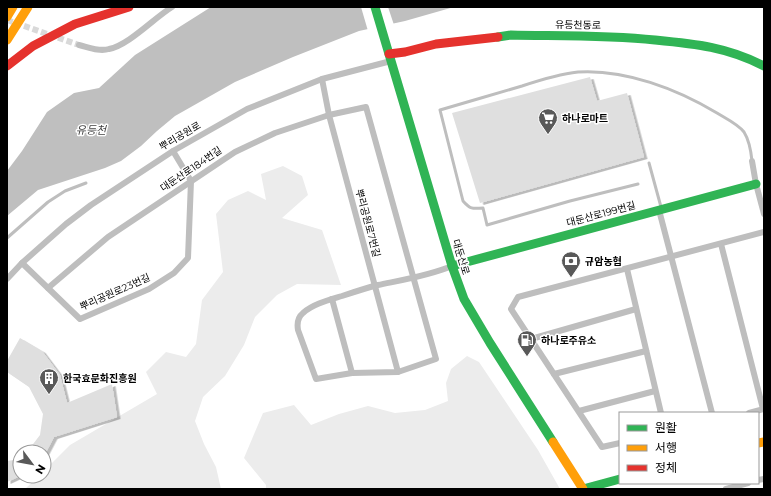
<svg xmlns="http://www.w3.org/2000/svg" width="771" height="496" font-family="Montserrat,'Noto Sans KR',sans-serif">
<defs>
<filter id="shadow"><feDropShadow dx="3.5" dy="2" stdDeviation="0" flood-color="#0004"/></filter>
</defs>
<rect width="100%" height="100%" fill="#fff"/>
<g fill="#ececec">
<path d="M283 166 302 176 308 195 282 218 322 230 341 285 297 284 277 295 255 317 244 345 225 376 203 397 195 421 204 444 216 467 221 489H25L39 476H44V471L70 445 157 394 146 372 166 352 186 357 196 344 202 300 223 272 216 214 228 200 248 191 266 200 261 174Z"/>
<path d="M467 356 479 362 538 450 560 489H266V485L244 458 263 413 294 405 311 425 339 414 368 406 395 413 425 410 448 401 446 383 451 369Z"/>
</g>
<path fill="#bfbfbf" d="M211 7H454L405 21 359 31 293 57 235 82 175 116 157 131 141 146 121 161 105 168 38 190 7 216V171L22 151 47 112 74 93 99 88 135 55Z"/>
<path fill="#fff" d="M361 7H388L394 25 368 31Z"/>
<g fill="#dfdfdf" filter="url(#shadow)">
<path d="M590 77 597 101 627 93 644 157 480 203 452 113Z"/>
<path d="M20 338 42 351 60 375 67 403 112 384 117 417 54 437 44 456V452H27L40 435 43 414 29 387 7 372V361Z"/>
<path d="M20 456V476L7 482V461L14 460Z"/>
</g>
<g fill="none" stroke-linecap="round" stroke-linejoin="round">
<path stroke="#d9d9d9" stroke-width="6" stroke-dasharray="6 3" stroke-linecap="butt" d="M7 20 79 45"/>
<g stroke="#bebebe" stroke-width="3">
<path d="M649 163 661 207"/>
<path d="M638 184 570 201 487 225 483 208C472 209 470 209 463 201L440 110C467 102 495 94 522 86 540 80 560 74 578 72 625 69 677 89 717 113 725 118 738 124 744 132 749 140 751 151 752 161"/>
<path d="M7 238 48 202 65 191 86 183"/>
</g>
<g stroke="#bebebe" stroke-width="6">
<path d="M79 45C88 47 99 52 109 49 129 45 154 18 172 7"/>
<path d="M322 79 329 115 398 372"/>
<path d="M752 161 756 184 764 214"/>
<path d="M659 210 712 413"/>
<path d="M721 244 763 409"/>
<path d="M22 263 80 319 149 289 174 273 188 258 191 181 173 151"/>
<path d="M627 269 661 413"/>
<path d="M7 279 22 263 66 224 91 205 173 151 247 109 322 79 391 61"/>
<path d="M48 288 108 237 235 152 275 133 329 115 366 107 436 359 398 372 352 373 316 379 298 330C297 324 298 317 303 313 313 304 329 300 342 296 354 292 366 288 378 285 402 280 428 276 452 266"/>
<path d="M332 299 352 373"/>
<path d="M531 339 636 309"/>
<path d="M554 374 646 351"/>
<path d="M579 411 655 391"/>
<path d="M749 413 764 409"/>
<path d="M620 443 602 447 511 309 518 297 764 232"/>
<path d="M758 480 764 479"/>
<path d="M726 489 748 483"/>
</g>
<g stroke="#30b455" stroke-width="9">
<path d="M375 7 452 266 464 299 490 343 553 442"/>
<path d="M498 37 511 35C559 36 607 35 655 40 696 44 727 47 764 66"/>
<path d="M452 266 756 184"/>
<path d="M583 489 620 479"/>
</g>
<g stroke="#ff9f0a" stroke-width="9">
<path d="M7 17 13 7"/>
<path d="M7 40 28 7"/>
<path d="M553 442 583 489"/>
<path d="M758 443 764 442"/>
</g>
<g stroke="#e5322d" stroke-width="9">
<path d="M389 54 405 52 436 44 498 37"/>
<path d="M7 66 33 46 75 24 129 7"/>
</g>
</g>
<defs>
<symbol id="supermarket-pin" viewBox="-11 -11 22 30"><path d="M0 17L-7.5 6A9.5 9.5 0 1 1 7.5 6Z" fill="#595959" stroke="#fff"/><path d="M-6-5.5h2.5l.6 2H6L4.5 2H-2.5L-4.4-4H-6ZM-1.5 3.2a1.3 1.3 0 1 0 .1 0ZM3 3.2a1.3 1.3 0 1 0 .1 0Z" fill="#fff"/></symbol>
<symbol id="bank-pin" viewBox="-11 -11 22 30"><path d="M0 17L-7.5 6A9.5 9.5 0 1 1 7.5 6Z" fill="#595959" stroke="#fff"/><path d="M-6-4H6V4H-6ZM0-2.3a2.3 2.3 0 1 0 0 4.6a2.3 2.3 0 1 0 0-4.6Z" fill="#fff"/></symbol>
<symbol id="fuel-pin" viewBox="-11 -11 22 30"><path d="M0 17L-7.5 6A9.5 9.5 0 1 1 7.5 6Z" fill="#595959" stroke="#fff"/><path d="M-5.5-6h7V0h2V4h1.3V-2.5L3-4.5l.8-.8L6-3V5H2.5V1h-1V6h-7ZM-4.2-4.7v3.2H.2V-4.7Z" fill="#fff"/></symbol>
<symbol id="building-pin" viewBox="-11 -11 22 30"><path d="M0 17L-7.5 6A9.5 9.5 0 1 1 7.5 6Z" fill="#595959" stroke="#fff"/><path d="M-4-6H4V6H1V3H-1V6H-4ZM-2.5-4.3h1.7v1.8h-1.7ZM.8-4.3h1.7v1.8H.8ZM-2.5-1h1.7V.8h-1.7ZM.8-1h1.7V.8H.8Z" fill="#fff"/></symbol>
</defs>
<g fill-rule="evenodd">
<use href="#supermarket-pin" x="537" y="107" width="22" height="30"/>
<use href="#bank-pin" x="560" y="250" width="22" height="30"/>
<use href="#fuel-pin" x="516" y="329" width="22" height="30"/>
<use href="#building-pin" x="38" y="367" width="22" height="30"/>
</g>
<g text-anchor="middle" dominant-baseline="central" stroke-width="3" stroke-linejoin="round" paint-order="stroke">
<g font-size="10" fill="#000" stroke="#fff">
<text transform="translate(578 25) rotate(1)">유등천동로</text>
<text transform="translate(180 136) rotate(-31)">뿌리공원로</text>
<text transform="translate(191 169) rotate(-34)">대둔산로184번길</text>
<text transform="translate(601 214) rotate(-15)">대둔산로199번길</text>
<text transform="translate(368 223) rotate(75)">뿌리공원로7번길</text>
<text transform="translate(461 257) rotate(73)">대둔산로</text>
<text transform="translate(115 292) rotate(-24)">뿌리공원로23번길</text>
</g>
<g font-size="10" font-weight="bold" fill="#000" stroke="#fff" text-anchor="start">
<text x="562" y="118">하나로마트</text>
<text x="585" y="261">규암농협</text>
<text x="541" y="340">하나로주유소</text>
<text x="63" y="378">한국효문화진흥원</text>
</g>
<g font-size="11" font-style="italic" fill="#444" stroke="#fff">
<text x="91" y="130">유등천</text>
</g>
</g>
<rect width="771" height="496" fill="none" stroke="#000000" stroke-width="16"/>
<rect x="619" y="412" width="140" height="72" fill="#ffffff" stroke="#999999"/>
<rect x="627" y="425" width="20" height="6" fill="#30b455" stroke="#999999"/>
<text x="655" y="432" font-size="12" fill="#000000">원활</text>
<rect x="627" y="445" width="20" height="6" fill="#ff9f0a" stroke="#999999"/>
<text x="655" y="452" font-size="12" fill="#000000">서행</text>
<rect x="627" y="465" width="20" height="6" fill="#e5322d" stroke="#999999"/>
<text x="655" y="472" font-size="12" fill="#000000">정체</text>
<g transform="translate(32 464) rotate(122)"><circle r="19" fill="#ffffff" stroke="#999999"/>
<path d="M0-3L7 15L0 10L-7 15Z" fill="#595959"/>
<text y="-6" font-size="11" font-weight="bold" text-anchor="middle" fill="#000000">N</text>
</g>
</svg>
